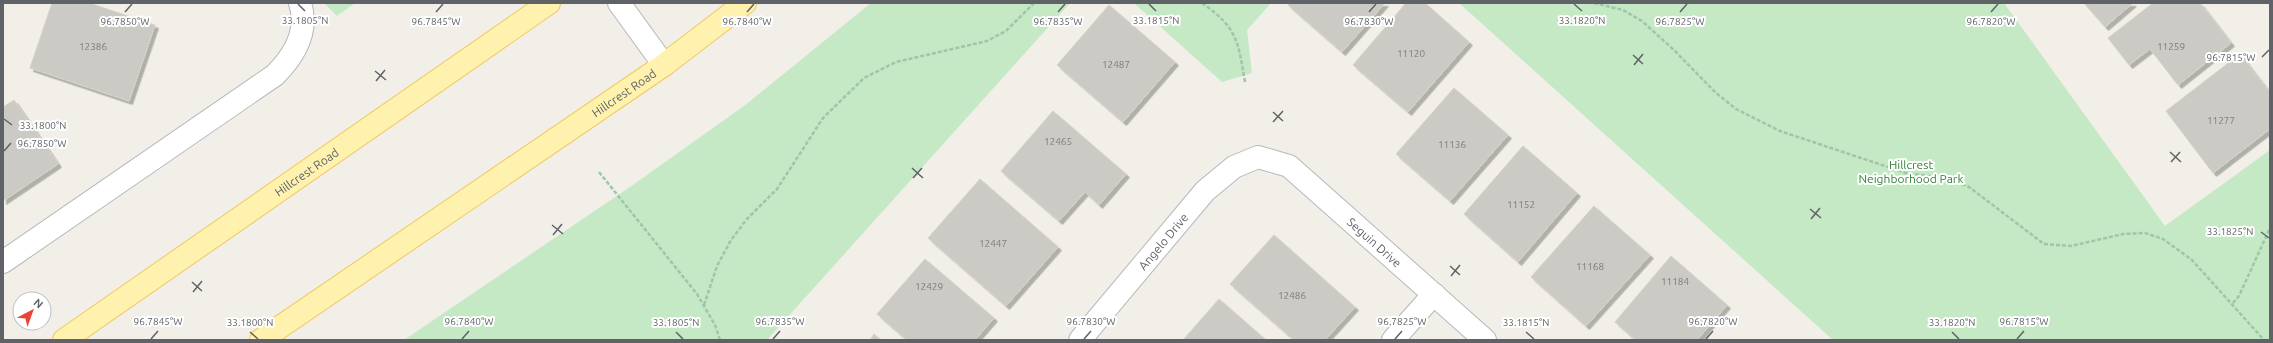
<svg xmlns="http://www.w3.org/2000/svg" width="2273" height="343" font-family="Ubuntu,sans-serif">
<defs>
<filter id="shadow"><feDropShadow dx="3.5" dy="3.5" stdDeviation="0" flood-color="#0004"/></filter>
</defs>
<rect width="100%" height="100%" fill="#f1efe8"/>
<g fill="#c5e8c5">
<path d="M324 3H355L337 16Z"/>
<path d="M871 3H1070L767 340H404L630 187 744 106Z"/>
<path d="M1134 3H1271L1247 30 1252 73 1222 82Z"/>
<path d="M1459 3H2004L2165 226 2270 150V340H1833Z"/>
</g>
<g fill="#cccac5" stroke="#d6d1c6" filter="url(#shadow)">
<path d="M52 3H89L155 25 129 101 30 68Z"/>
<path d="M1289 3H1385L1342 52 1288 5Z"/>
<path d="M1406 3H1425L1469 42 1408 112 1353 65Z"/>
<path d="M2084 3H2133L2105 27Z"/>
<path d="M2153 3H2200L2231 43 2178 85 2150 49 2129 65 2108 38Z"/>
<path d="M1109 5 1175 62 1123 122 1057 65Z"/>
<path d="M2240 54 2270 93V129L2213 173 2166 111Z"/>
<path d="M1454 88 1508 135 1450 201 1396 154Z"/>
<path d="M14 100 58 164 3 201V107Z"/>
<path d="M1053 111 1126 174 1099 205 1085 192 1059 221 1001 171Z"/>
<path d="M1523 146 1577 193 1518 262 1464 214Z"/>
<path d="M980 179 1058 247 1006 306 928 238Z"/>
<path d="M1594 206 1650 255 1586 326 1531 277Z"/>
<path d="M1274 235 1355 307 1325 340H1294L1230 284Z"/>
<path d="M1671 256 1727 305 1697 340H1636L1615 322Z"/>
<path d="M925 259 994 318 975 340H907L877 314Z"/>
<path d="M1219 299 1266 340H1183Z"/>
<path d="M874 334 881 340H870Z"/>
</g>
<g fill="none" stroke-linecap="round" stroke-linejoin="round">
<defs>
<g id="minor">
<path d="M619 3 664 65"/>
<path d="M3 262 275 75C294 56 309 31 300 3"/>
<path id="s1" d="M1080 340 1205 191 1234 167 1258 157 1289 166 1485 340"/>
<path d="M1393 340 1434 294"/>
</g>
<g id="major">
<path id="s2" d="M64 340 549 3"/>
<path id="s3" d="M261 340 664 65 745 3"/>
</g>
</defs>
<use href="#minor" stroke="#b5b8bc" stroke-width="24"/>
<use href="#major" stroke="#f2c960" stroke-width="24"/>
<g stroke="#9cc7a9" stroke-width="2.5" stroke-dasharray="4 2" stroke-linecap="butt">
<path d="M1202 3C1238 28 1238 42 1245 82"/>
<path d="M1594 3 1623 10 1642 21 1674 50 1716 93 1736 109 1780 131 1906 173 1951 179 1969 187 2044 244 2071 246 2123 234 2145 233 2163 239 2192 260 2264 340"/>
<path d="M599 172 697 294 715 325 720 340"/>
<path d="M2233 303 2239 296 2270 228"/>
<path d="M704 305 717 266 731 240 747 219 777 189 823 118 864 78 896 62 987 41 1006 31 1034 3"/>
</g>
<use href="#minor" stroke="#fff" stroke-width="22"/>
<use href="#major" stroke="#fff2af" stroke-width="22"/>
</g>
<path fill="none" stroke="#5f6368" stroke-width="1.5" d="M298 4 305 11M1149 4 1156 11M1574 4 1582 11M125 12 132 4M436 12 443 4M747 12 754 4M1058 12 1065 4M1369 12 1376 4M1680 12 1687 4M1991 12 1998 4M1633 55 1643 64M2262 57 2269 50M1634 65 1643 54M375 71 386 80M376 81 385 70M1273 112 1283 121M4 119 12 125M1273 122 1283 111M4 151 11 143M2170 152 2181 162M2171 162 2180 152M912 168 923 178M913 178 922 168M1810 209 1821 218M1811 219 1820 208M552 225 563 234M2261 232 2269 238M553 235 562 224M1450 266 1460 275M1451 276 1460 265M192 282 202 291M193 292 202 281M250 332 258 339M676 332 683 339M1526 332 1534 339M1952 332 1959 339M151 339 158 331M462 339 469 331M773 339 780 331M1084 339 1091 331M1395 339 1402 331M1706 339 1713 331M2017 339 2024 331"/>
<g text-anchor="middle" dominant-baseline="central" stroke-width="4" stroke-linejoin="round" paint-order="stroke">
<g font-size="10" fill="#7a7d7f">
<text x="93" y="46">12386</text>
<text x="2171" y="46">11259</text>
<text x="1411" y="53">11120</text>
<text x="1116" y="64">12487</text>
<text x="2221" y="120">11277</text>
<text x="1058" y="141">12465</text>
<text x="1452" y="144">11136</text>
<text x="1521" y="204">11152</text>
<text x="993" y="243">12447</text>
<text x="1590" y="266">11168</text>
<text x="1675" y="281">11184</text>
<text x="929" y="286">12429</text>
<text x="1292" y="295">12486</text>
</g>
<g font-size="12" fill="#5f6368" stroke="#fff">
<text stroke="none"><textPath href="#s3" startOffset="439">Hillcrest Road</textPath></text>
<text stroke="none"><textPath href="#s2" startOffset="295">Hillcrest Road</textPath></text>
<text stroke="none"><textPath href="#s1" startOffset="129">Angelo Drive</textPath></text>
<text stroke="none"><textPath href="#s1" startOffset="405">Seguin Drive</textPath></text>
</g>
<g font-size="12" fill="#348238" stroke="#fff">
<text x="1911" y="164">Hillcrest<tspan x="1911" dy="14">Neighborhood Park</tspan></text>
</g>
</g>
<g font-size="10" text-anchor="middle" fill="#5f6368" stroke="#fff" stroke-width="4" stroke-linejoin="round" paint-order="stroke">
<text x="305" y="24">33.1805°N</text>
<text x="1156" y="24">33.1815°N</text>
<text x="1582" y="24">33.1820°N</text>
<text x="125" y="25">96.7850°W</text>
<text x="436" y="25">96.7845°W</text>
<text x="747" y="25">96.7840°W</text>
<text x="1058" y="25">96.7835°W</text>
<text x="1369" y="25">96.7830°W</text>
<text x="1680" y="25">96.7825°W</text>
<text x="1991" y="25">96.7820°W</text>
<text x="2231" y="61">96.7815°W</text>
<text x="43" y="129">33.1800°N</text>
<text x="42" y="147">96.7850°W</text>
<text x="2230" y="235">33.1825°N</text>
<text x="158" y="325">96.7845°W</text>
<text x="469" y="325">96.7840°W</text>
<text x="780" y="325">96.7835°W</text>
<text x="1091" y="325">96.7830°W</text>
<text x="1402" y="325">96.7825°W</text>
<text x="1713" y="325">96.7820°W</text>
<text x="2024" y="325">96.7815°W</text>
<text x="250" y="326">33.1800°N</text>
<text x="676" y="326">33.1805°N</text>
<text x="1526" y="326">33.1815°N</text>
<text x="1952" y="326">33.1820°N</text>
</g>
<rect width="2273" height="343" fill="none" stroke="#5f6368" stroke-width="8"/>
<g transform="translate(32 311) rotate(41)"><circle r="19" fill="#ffffff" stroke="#bfc1c3"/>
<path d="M0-3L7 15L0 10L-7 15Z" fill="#ea4335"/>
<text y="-6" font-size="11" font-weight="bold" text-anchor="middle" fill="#5f6368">N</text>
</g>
</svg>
